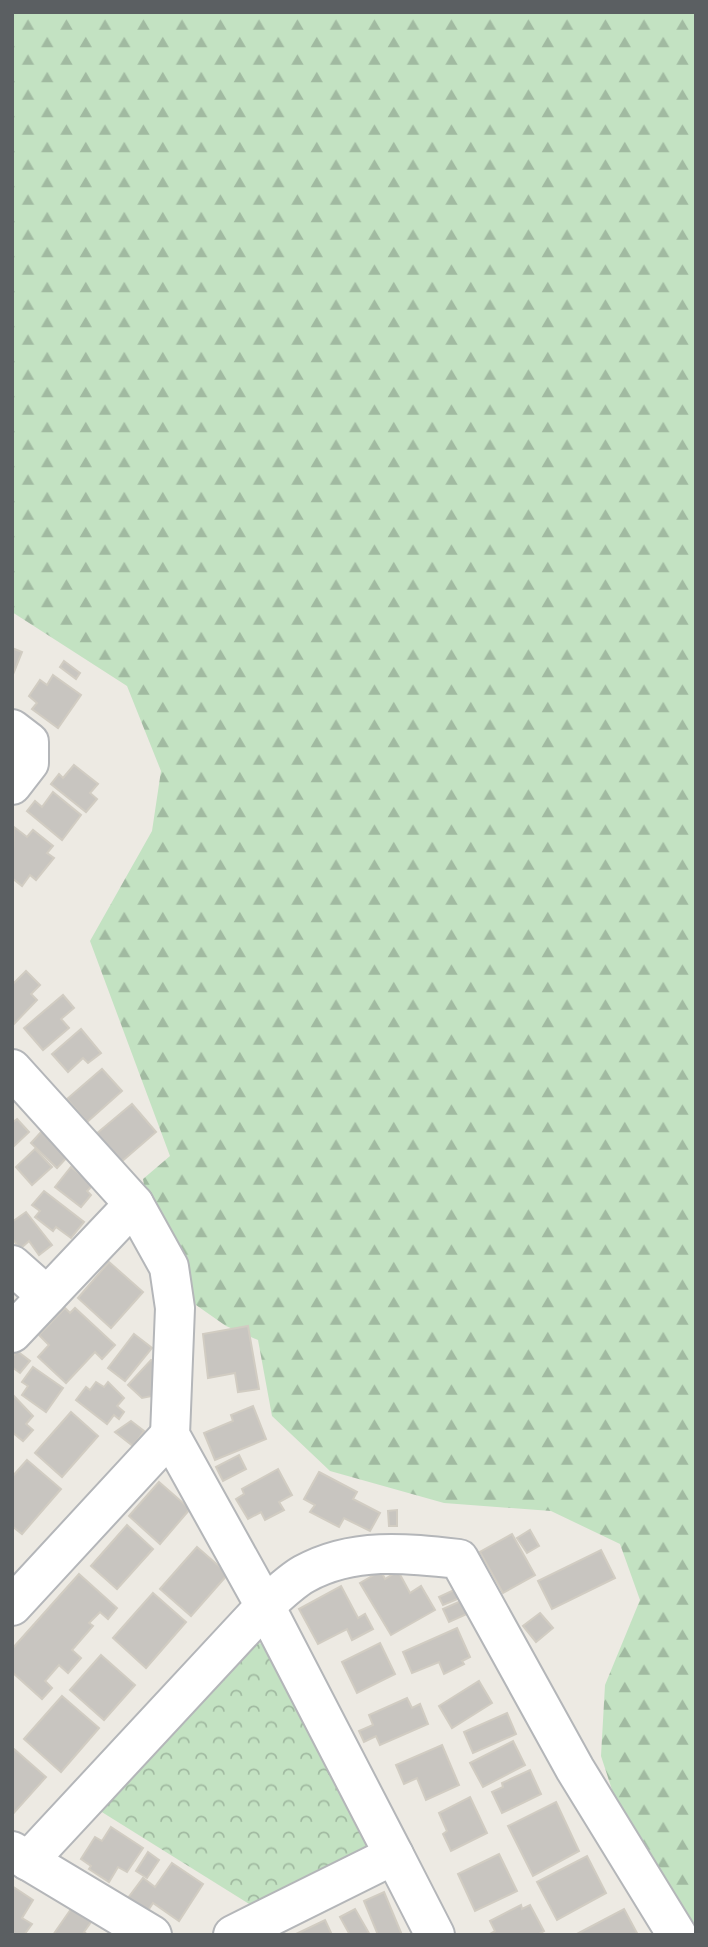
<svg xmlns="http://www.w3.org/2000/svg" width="708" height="1947" font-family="'DejaVu Sans',sans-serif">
<defs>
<pattern id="forest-firs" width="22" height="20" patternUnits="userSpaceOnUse" patternTransform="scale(1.75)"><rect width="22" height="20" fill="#c3e2c2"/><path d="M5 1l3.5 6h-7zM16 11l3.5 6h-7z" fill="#a1baa1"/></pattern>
<pattern id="park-crowns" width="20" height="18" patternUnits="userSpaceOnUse" patternTransform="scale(1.75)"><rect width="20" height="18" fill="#c3e2c2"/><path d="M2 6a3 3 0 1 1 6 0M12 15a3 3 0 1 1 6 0" fill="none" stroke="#a1baa1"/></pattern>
</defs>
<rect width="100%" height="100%" fill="#edeae3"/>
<path fill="url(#forest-firs)" d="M12 12H696V1930L616 1802 601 1756 605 1685 640 1600 620 1544 551 1511 444 1503 330 1471 272 1416 258 1340 226 1326 196 1305 148 1210 143 1179 170 1156 90 941 152 831 161 771 127 686 12 612Z"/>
<path fill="url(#park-crowns)" d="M248 1641 279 1647 373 1832 366 1856 254 1907 97 1809Z"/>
<g fill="#c8c5c0" stroke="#d1ccc2" stroke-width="2">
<path d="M12 648 22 652 12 677Z"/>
<path d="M64 661 80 673 76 679 60 667Z"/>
<path d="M53 675 81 695 58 728 32 709 37 703 29 696 40 680 47 685Z"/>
<path d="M74 765 98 784 90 793 97 799 86 812 51 784 59 774 63 778Z"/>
<path d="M53 792 81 815 62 840 27 811 35 801 42 807Z"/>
<path d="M14 827 27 837 33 830 53 846 47 853 54 858 36 880 30 875 22 886 12 878Z"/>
<path d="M26 971 40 985 31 994 37 1000 12 1026V985Z"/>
<path d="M63 995 74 1008 61 1019 69 1028 43 1050 24 1028Z"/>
<path d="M81 1029 101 1053 88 1063 83 1058 68 1072 52 1054Z"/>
<path d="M102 1069 122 1091 87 1122 67 1099Z"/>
<path d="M132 1104 156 1132 121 1162 96 1134Z"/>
<path d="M17 1119 29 1132 12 1148V1123Z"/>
<path d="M43 1130 69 1155 57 1168 31 1143Z"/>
<path d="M35 1149 52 1167 32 1185 16 1167Z"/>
<path d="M71 1167 93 1185 87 1191 91 1195 81 1207 55 1187Z"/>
<path d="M44 1191 84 1222 71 1238 56 1227 53 1231 35 1217 40 1211 32 1205Z"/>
<path d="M26 1212 52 1245 39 1255 29 1241 20 1249 12 1238V1222Z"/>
<path d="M109 1262 143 1292 111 1328 78 1298Z"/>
<path d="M65 1308 70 1313 75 1308 115 1345 102 1359 95 1352 66 1383 38 1357 49 1345 39 1335Z"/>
<path d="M248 1326 259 1389 238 1392 235 1373 208 1378 203 1334Z"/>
<path d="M134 1334 152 1348 125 1381 108 1368Z"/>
<path d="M17 1351 30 1361 20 1373 12 1367V1357Z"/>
<path d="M151 1360 155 1361 152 1396 142 1398 128 1385Z"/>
<path d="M33 1367 63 1388 46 1412 22 1395 28 1386 22 1382Z"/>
<path d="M96 1382 104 1387 108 1382 124 1398 117 1406 124 1412 119 1419 114 1415 107 1424 76 1400 86 1387 90 1390Z"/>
<path d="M12 1394 33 1416 26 1424 33 1430 23 1441 12 1432Z"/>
<path d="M253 1406 266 1439 215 1460 204 1433 233 1421 231 1415Z"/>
<path d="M71 1412 98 1436 62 1477 35 1453Z"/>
<path d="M131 1421 144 1431 133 1446 115 1432Z"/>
<path d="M239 1455 246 1469 223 1481 216 1467Z"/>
<path d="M27 1460 61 1489 22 1534 12 1526V1477Z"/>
<path d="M278 1469 292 1495 279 1502 284 1510 265 1520 261 1512 248 1519 236 1499 244 1494 242 1489Z"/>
<path d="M319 1472 357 1492 353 1499 380 1513 370 1531 344 1518 339 1527 310 1512 315 1505 304 1499Z"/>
<path d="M159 1482 190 1509 160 1544 129 1516Z"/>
<path d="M397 1510V1526H389L388 1511Z"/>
<path d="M127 1525 153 1549 117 1589 91 1566Z"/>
<path d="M530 1530 539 1546 527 1553 517 1538Z"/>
<path d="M512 1534 535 1575 503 1593 480 1552Z"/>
<path d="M197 1547 228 1574 191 1616 160 1589Z"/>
<path d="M601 1550 615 1578 552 1609 538 1581Z"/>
<path d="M381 1571 385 1579 398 1571 410 1593 421 1586 435 1610 391 1635 360 1583Z"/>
<path d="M79 1574 117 1608 108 1619 100 1612 89 1623 93 1626 72 1650 81 1658 68 1673 59 1665 45 1681 52 1688 42 1699 12 1672V1649Z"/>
<path d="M341 1586 358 1618 365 1614 373 1629 352 1640 347 1629 318 1644 299 1609Z"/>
<path d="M456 1589 460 1598 443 1605 439 1597Z"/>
<path d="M153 1593 186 1622 146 1668 113 1638Z"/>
<path d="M463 1600 469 1613 449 1622 443 1609Z"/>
<path d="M540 1613 553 1628 536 1642 523 1626Z"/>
<path d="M457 1628 470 1657 462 1661 464 1664 444 1674 439 1662 412 1673 403 1652Z"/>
<path d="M380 1643 395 1674 357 1693 342 1662Z"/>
<path d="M101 1655 135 1685 104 1720 70 1690Z"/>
<path d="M479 1681 492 1703 452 1728 439 1706Z"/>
<path d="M62 1696 99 1728 61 1772 24 1739Z"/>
<path d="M407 1698 412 1708 420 1704 428 1724 380 1745 376 1736 364 1742 359 1731 373 1725 369 1715Z"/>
<path d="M507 1713 516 1734 473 1753 464 1732Z"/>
<path d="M513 1741 525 1765 483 1787 470 1763Z"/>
<path d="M442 1745 459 1785 426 1800 417 1778 404 1784 396 1765Z"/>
<path d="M14 1749 46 1777 12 1815V1751Z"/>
<path d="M530 1770 541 1794 502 1813 492 1792 503 1787 502 1783Z"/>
<path d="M470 1797 487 1833 451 1851 443 1834 447 1831 439 1813Z"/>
<path d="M556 1802 579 1851 533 1876 508 1826Z"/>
<path d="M111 1827 143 1848 127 1872 118 1867 109 1882 89 1869 91 1866 81 1859 95 1837 102 1841Z"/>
<path d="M148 1852 159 1860 147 1878 136 1871Z"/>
<path d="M499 1854 517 1891 475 1911 458 1874Z"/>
<path d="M587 1856 606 1893 557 1920 537 1882Z"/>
<path d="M172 1863 203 1884 179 1921 153 1903 147 1912 128 1898 143 1878 155 1887Z"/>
<path d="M12 1886 33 1900 22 1918 32 1924 24 1935H12Z"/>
<path d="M384 1892 402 1935H378L364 1901Z"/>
<path d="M521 1905 522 1909 530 1905 544 1931 537 1935H488L495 1931 490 1921Z"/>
<path d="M71 1909 91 1922 84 1932 88 1935H53Z"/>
<path d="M355 1909 370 1935H350L340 1917Z"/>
<path d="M624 1909 638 1935H575Z"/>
<path d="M325 1920 332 1935H294Z"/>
</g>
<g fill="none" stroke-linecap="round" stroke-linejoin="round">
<defs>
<g id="minor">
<path d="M12 729 29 742V763L12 785"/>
<path d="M12 1069 134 1204 169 1267 175 1308 170 1435 265 1606 394 1855"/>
<path d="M12 1265 47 1296"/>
<path d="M12 1333 134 1204"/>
<path d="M12 1606 170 1435"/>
<path d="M12 1851 152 1935"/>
<path d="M28 1861 265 1606C277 1595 290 1582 304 1574 353 1547 406 1553 459 1559L575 1769 677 1935"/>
<path d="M233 1935 394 1855 435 1935"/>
</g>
</defs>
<use href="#minor" stroke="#b4b6b9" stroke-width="42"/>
<use href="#minor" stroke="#fff" stroke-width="38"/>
</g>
<rect width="708" height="1947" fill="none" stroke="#5b5f62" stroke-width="28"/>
</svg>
